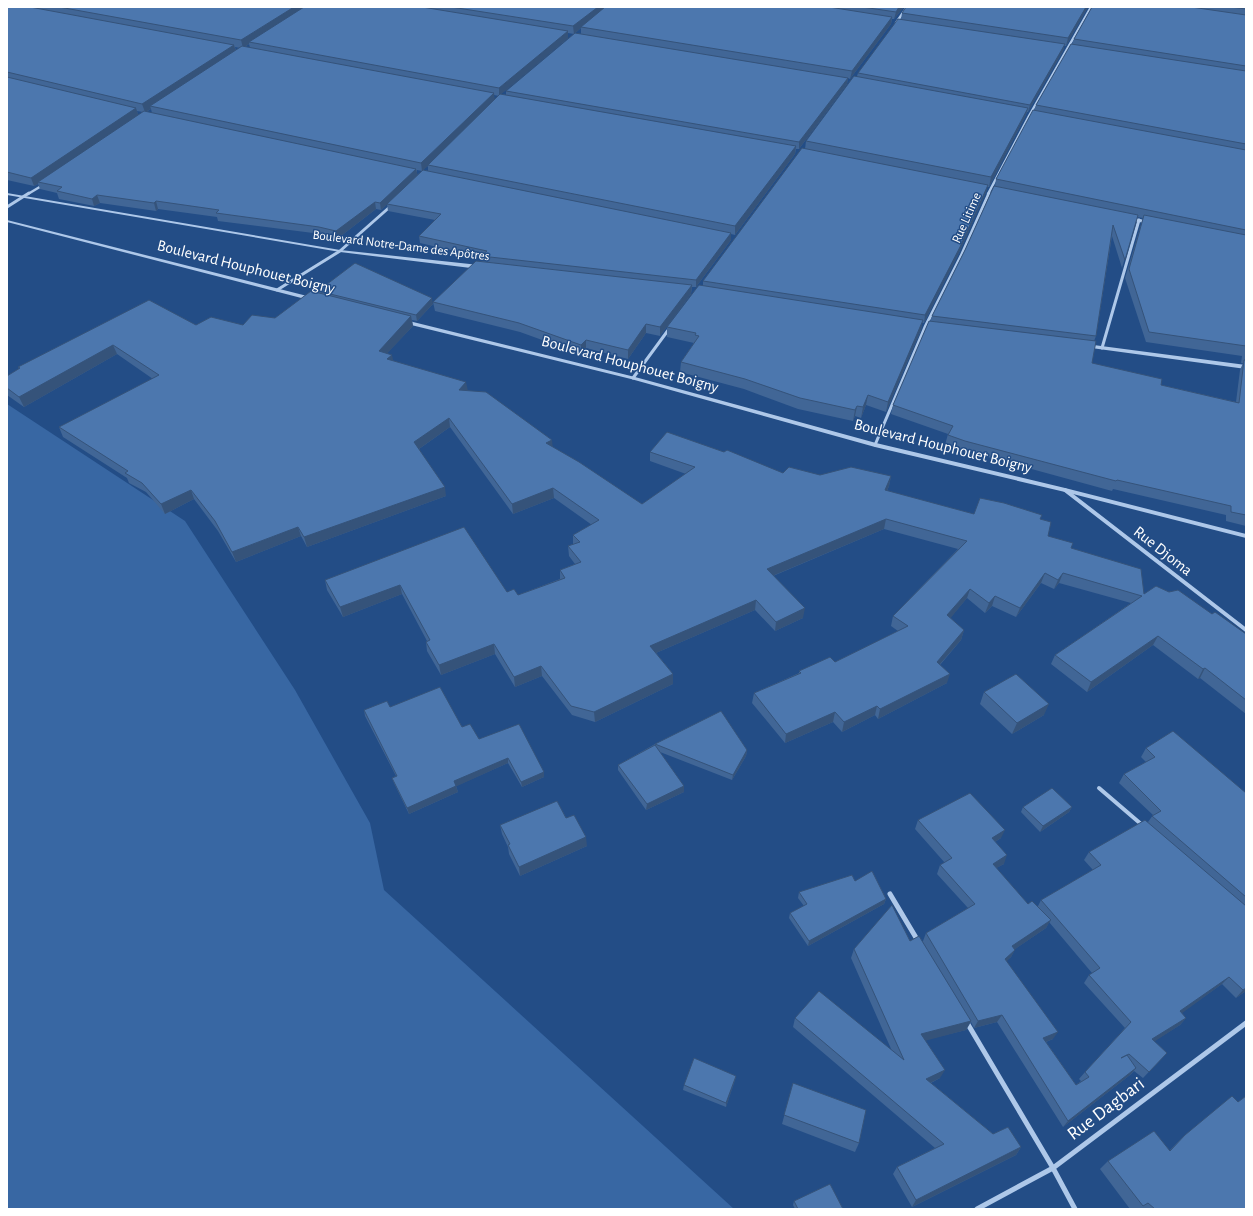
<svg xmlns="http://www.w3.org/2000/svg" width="1253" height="1216" font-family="'Alegreya Sans',sans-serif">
<rect width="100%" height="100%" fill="#234d86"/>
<path fill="#3867a3" d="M7 404 185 521 295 690 370 823 384 890 734 1209H7Z"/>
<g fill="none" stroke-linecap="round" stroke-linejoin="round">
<path stroke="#aec8e9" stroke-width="4" d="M1099 788 1141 824"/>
<g stroke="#aec8e9" stroke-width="2.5">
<path d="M896 23 907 7"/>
<path d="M28 194 43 185"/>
<path d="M988 194 1029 116 1091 7"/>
</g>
<g stroke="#aec8e9" stroke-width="3">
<path d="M7 207 29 193"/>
<path d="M1132 219 1147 222"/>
<path d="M277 290 340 251 392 205"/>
<path d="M1102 348 1139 220"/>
<path d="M633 378 669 329"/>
<path d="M875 445 925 327 961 256 989 193"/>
</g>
<path stroke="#aec8e9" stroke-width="4" d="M1065 490 1246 630"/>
<g stroke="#aec8e9" stroke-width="5">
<path d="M890 894 918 941"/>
<path d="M966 1021 1053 1168 1075 1209"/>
<path d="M977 1209 1053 1168 1246 1023"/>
</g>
<g fill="#aec8e9" fill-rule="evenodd">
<path d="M7 193 340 250 479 265 482 267 479 269 340 252 7 195Z"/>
<path d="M7 220 315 298 316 299 313 301 7 222Z"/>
<path d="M405 320 635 377 876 443 1065 488 1246 534V538L1065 492 875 447 631 379 403 323V321Z"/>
<path d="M1086 344 1246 365V369L1084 347 1083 346Z"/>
</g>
</g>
<g fill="#416696" fill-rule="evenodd">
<path d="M7 7H904L894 19H892L891 24 850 79 848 78 847 84 799 149H796L795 154 735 235 731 234V240L696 287H692L691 294 660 336 646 333 628 359 586 348 581 354 520 332 435 311 433 302 482 261 481 257 420 243 419 236 435 220 388 211 387 204 381 210 376 209 337 239 321 234 218 221 217 217 158 209 156 211 100 203 94 206 59 199 57 193 40 189 38 184 34 186 7 180ZM581 28V34L506 91V95L501 94 568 38V33L574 34ZM249 44 250 48 245 47ZM235 47 240 48 236 51ZM494 95 499 96 494 100ZM151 109 152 113 146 112ZM137 111 143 112 138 115ZM428 166V171L423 170 425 168ZM417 170 422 171 417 175Z"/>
<path d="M906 7H1088L1066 46H1064L1063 51 1028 112H1027L1025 117 989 187H987L986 192 958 255 924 323H922L921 330 886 412 866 405 861 418 855 416 853 421 798 409 744 389 680 372 681 362 694 343 667 337V327L703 285V281L805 149 806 141 857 76 858 73 901 19 902 13Z"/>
<path d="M1092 7H1246V526L1226 521V515L1113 489 1112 491 962 450 945 445 948 434 891 414 893 405 930 322 932 316 965 250 995 186 996 179 1034 110 1036 105 1072 44 1074 39ZM1137 217 1143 218 1125 278 1146 342 1242 356 1241 363H1243L1240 370 1236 402 1161 385 1092 363 1094 341 1096 336 1112 236 1122 268Z"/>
<path d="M318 291 433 304 417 321 412 320 413 326 387 353 393 361 467 391 552 447 642 504 686 474 650 461V452L783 473 820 475 891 476 889 486 887 491 974 514 1040 519 1048 536 1071 548 1144 594 1212 614 1246 634V714L1200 678 1198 679 1153 645 1087 692 1051 664 1055 655 1131 603 1059 583 1054 589 1041 583 1016 617 992 606 985 613 967 598 950 618 964 630 961 640 940 665 947 683 878 719 875 715 842 732 833 722 785 743 752 703 754 693 799 673V671L835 662 898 631 891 626 893 616 958 549 884 529 773 576 803 618 775 631 755 610 656 653 673 674V684L595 722 572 715 542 676 515 687 495 654 441 675 427 651 426 642 427 641 402 594 343 617 327 590 325 580 507 592 518 595 560 579V570L575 564 569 556 568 546 573 544V535L592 525 554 498 513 514 450 427 419 449 446 496 307 547 301 536 236 562 218 531 194 499 165 514 146 492 129 483 127 478 63 437 59 427 153 379 117 354 24 407 7 395V376L19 369 18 367 196 325H243L275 318 318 293Z"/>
<path d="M984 692 1044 715 1012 734 980 704Z"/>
<path d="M390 707 462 727 479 739 544 777 522 787 508 763 456 786 458 792 409 814 394 783 392 778 396 776 365 716 364 710Z"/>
<path d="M655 744 747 750 746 756 732 780 660 752 684 792 646 810 618 770V765Z"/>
<path d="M1146 748 1246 793V991L1236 998 1222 984 1181 1013 1186 1018 1180 1025 1154 1041 1167 1053 1143 1078 1134 1071 1130 1075 1063 1127 997 1022 974 1028 971 1022 966 1030 925 1040 940 1078 931 1083 993 1134 1021 1147 1016 1155 912 1207 893 1174 897 1167 935 1148 793 1027 795 1018 892 1051 851 958 854 949 910 941H923L926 933 968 908 937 874 940 865 945 863 915 829 918 820 1001 838 995 842 1004 864 996 868 1028 904 1038 906 1041 900 1093 870 1084 860 1089 852 1148 822 1153 815 1119 783 1124 774 1146 762 1141 757ZM1049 922 1092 973 1089 975 1084 983 1125 1028 1085 1072 1079 1079 1081 1081 1076 1085 1046 1042 1053 1039 1006 961 1011 957 1015 949 1046 928Z"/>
<path d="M1023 807H1072L1069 812 1040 832 1021 812Z"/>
<path d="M566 818 587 846 520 876 509 854 508 847 502 834 500 825Z"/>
<path d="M855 881 886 899 884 904 808 946 789 918 790 913 804 906 798 898 799 892Z"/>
<path d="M736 1076 735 1080 726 1107 683 1090 684 1085Z"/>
<path d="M793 1083 859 1143 855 1152 782 1124Z"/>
<path d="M1185 1135 1246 1209H1130L1100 1169 1108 1161 1170 1150Z"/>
<path d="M794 1201 843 1209H795L793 1205Z"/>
</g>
<g fill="#35537a">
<path d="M294 7H308L249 42V44L243 48 241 40Z"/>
<path d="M598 7H607L581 27V28L574 34 573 26Z"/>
<path d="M899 7H904L894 19 896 12Z"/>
<path d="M1086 7H1088L1066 46 1068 38Z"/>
<path d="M892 17 891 24 850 79 852 71Z"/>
<path d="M568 31V38L499 96V88Z"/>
<path d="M1065 44 1063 51 1028 112 1030 105Z"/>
<path d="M234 45 236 52 150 106 151 109 145 112 142 104Z"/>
<path d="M848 78 847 84 799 149V142Z"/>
<path d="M494 93 495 101 428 165V166L422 171 421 163Z"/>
<path d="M136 108 139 117 38 182V184L34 186 31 178Z"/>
<path d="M1028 108 1025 117 989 187 991 177Z"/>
<path d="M796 146 795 154 735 235V226Z"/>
<path d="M416 169 418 176 381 210 380 203Z"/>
<path d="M988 185 986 192 958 255 924 323 925 315Z"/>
<path d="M97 195 100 203 94 206 92 199Z"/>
<path d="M156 201 158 209 156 211 154 203Z"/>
<path d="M375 202 376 209 337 239 336 231Z"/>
<path d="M731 233V240L696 287V280Z"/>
<path d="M692 285 691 294 660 336V327Z"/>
<path d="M432 298 433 304 417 321 416 315Z"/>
<path d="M411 316 413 326 381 360 379 351Z"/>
<path d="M923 320 921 330 886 412 888 402Z"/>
<path d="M646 324V333L628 359V350Z"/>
<path d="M586 340V348L581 354V345Z"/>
<path d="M113 345 117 354 24 407 19 397Z"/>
<path d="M392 355 394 364 387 359Z"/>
<path d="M466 382 468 391 459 390Z"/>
<path d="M868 395 866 405 861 418 863 407Z"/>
<path d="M857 406 855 416 853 421 855 410Z"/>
<path d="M449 418 450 427 416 451 414 442Z"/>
<path d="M552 440 553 450 546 443Z"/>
<path d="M891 476 889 486 883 500 885 490Z"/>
<path d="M445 487 446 496 307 547 304 537Z"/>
<path d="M553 488 554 498 513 514 512 504Z"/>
<path d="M191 490 194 499 165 514 161 504Z"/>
<path d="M886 519 884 529 765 579 767 569Z"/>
<path d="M298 527 301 536 236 562 232 552Z"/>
<path d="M1045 573 1041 583 1016 617 1020 608Z"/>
<path d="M1063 573 1059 583 1054 589 1058 580Z"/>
<path d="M400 585 402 594 343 617 340 607Z"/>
<path d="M970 589 967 598 945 625 947 615Z"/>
<path d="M995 596 992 606 985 613 989 603Z"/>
<path d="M756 600 755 610 649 656 650 646Z"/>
<path d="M805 608 803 618 775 631 776 622Z"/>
<path d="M964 630 961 640 934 671 937 662Z"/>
<path d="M1158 636 1153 645 1087 692 1091 682Z"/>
<path d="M494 644 495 654 441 675 439 665Z"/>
<path d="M541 666 542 676 515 687 514 677Z"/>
<path d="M1205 668 1200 678 1198 679 1203 669Z"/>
<path d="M673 674V684L595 722 594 712Z"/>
<path d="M950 674 947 683 878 719 880 709Z"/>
<path d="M1049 704 1044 715 1012 734 1017 723Z"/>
<path d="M877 706 875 715 842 732 844 722Z"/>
<path d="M835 712 833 722 785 743 786 734Z"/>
<path d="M747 750 746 756 732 780 733 775Z"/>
<path d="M508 758V763L455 787 454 781Z"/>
<path d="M544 772V777L522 787 521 782Z"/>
<path d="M456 786 458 792 409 814 407 808Z"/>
<path d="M684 786V792L646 810 647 804Z"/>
<path d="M1072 807 1069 812 1040 832 1043 826Z"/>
<path d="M1005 830 1001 838 988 846 992 838Z"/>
<path d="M586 837 587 846 520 876 519 867Z"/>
<path d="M1007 855 1004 864 989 872 993 864Z"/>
<path d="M886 899 884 904 808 946 809 941Z"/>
<path d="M1051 920 1046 928 1008 954 1012 946Z"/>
<path d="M1015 950 1011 957 1001 967 1005 959Z"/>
<path d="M1229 977 1222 984 1174 1019 1180 1011Z"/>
<path d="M1246 988V991L1236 998 1243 990Z"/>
<path d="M1002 1015 997 1022 974 1028 978 1021Z"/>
<path d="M1186 1018 1180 1025 1146 1047 1152 1039Z"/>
<path d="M971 1021 966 1030 917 1043 921 1034Z"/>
<path d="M1058 1032 1053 1039 1038 1045 1043 1038Z"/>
<path d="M1136 1068 1130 1075 1063 1127 1068 1121Z"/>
<path d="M945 1070 940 1078 922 1087 926 1079Z"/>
<path d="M736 1076 735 1080 726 1107V1103Z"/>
<path d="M1021 1147 1016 1155 912 1207 916 1200Z"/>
</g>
<g fill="#4c77ae" stroke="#35537a">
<path d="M7 7H30L234 45 142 104 7 72Z"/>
<path d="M59 7H294L241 40Z"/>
<path d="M304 7H422L568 31 499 88 249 42Z"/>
<path d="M451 7H598L573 26Z"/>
<path d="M605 7H829L892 17 852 71 581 27Z"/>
<path d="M862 7H899L896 12Z"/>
<path d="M906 7H1086L1068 38 902 13Z"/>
<path d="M1092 7H1191L1246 15V66L1074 39Z"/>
<path d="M1230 7H1246V9Z"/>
<path d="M898 19 1065 44 1030 105 858 73Z"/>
<path d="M575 33 848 78 799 142 506 91Z"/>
<path d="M1071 44 1246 71V144L1036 105Z"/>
<path d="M242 46 494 93 421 163 150 106Z"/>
<path d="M854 76 1028 108 991 177 806 141Z"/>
<path d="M7 77 136 108 31 178 7 172Z"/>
<path d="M500 94 796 146 735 226 428 165Z"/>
<path d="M1033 110 1246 150V230L996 179Z"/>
<path d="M144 111 416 169 380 203 375 202 336 231 319 227 216 213 219 210 156 201 154 203 97 195 92 199 57 191 62 187 38 182Z"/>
<path d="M802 148 988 185 960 247 925 315 703 281Z"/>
<path d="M423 170 731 233 696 280 481 256 487 251 419 236 441 214 387 204Z"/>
<path d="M994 186 1138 215 1125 260 1113 225 1096 336 932 316 965 250Z"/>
<path d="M1144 215 1246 235V346L1149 332 1129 269Z"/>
<path d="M476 261 692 285 660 327 646 324 628 350 586 340 581 345 519 323 433 302Z"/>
<path d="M355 263 432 298 416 315 318 291Z"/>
<path d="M699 285 923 320 888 402 868 395 863 407 857 406 855 410 800 398 745 379 681 362 699 336 695 335 696 333 667 327Z"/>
<path d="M311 291 411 316 379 351 392 355 387 359 466 382 459 390 486 392 552 440 546 443 579 462 642 504 695 467 650 452 667 432 724 452 727 450 783 473 789 467 820 475 851 467 891 476 885 490 974 514 980 498 1004 503 1042 515 1040 519 1051 522 1048 536 1073 543 1071 548 1141 569 1144 594 1156 586 1169 592 1178 590 1212 614 1215 612 1246 634V700L1205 668 1203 669 1158 636 1091 682 1055 655 1142 596 1063 573 1058 580 1045 573 1020 608 995 596 989 603 970 589 947 615 964 630 937 662 950 674 880 709 877 706 844 722 835 712 786 734 754 693 801 673 799 671 830 657 835 662 908 626 893 616 967 541 886 519 767 569 805 608 776 622 756 600 650 646 673 674 594 712 571 706 541 666 514 677 494 644 439 665 426 642 430 640 400 585 340 607 325 580 464 527 507 592 514 589 518 595 565 578 560 570 581 562 568 546 580 542 573 535 599 520 553 488 512 504 449 418 414 442 445 487 304 537 298 527 232 552 215 521 191 490 161 504 142 483 125 473 128 471 59 427 159 375 113 345 19 397 7 388V376L20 368 18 367 149 300 196 325 211 317 243 325 252 315 275 318Z"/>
<path d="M929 321 1096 341 1092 363 1162 379 1161 385 1239 403 1244 360H1246V515L1231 512V506L1117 480 1116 481 965 441 948 435 953 426 893 405Z"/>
<path d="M1016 674 1049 704 1017 723 984 692Z"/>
<path d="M440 687 462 727 470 724 479 739 519 724 544 772 521 782 508 758 454 781 456 786 407 808 392 778 397 776 364 710 387 701 390 707Z"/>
<path d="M721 711 747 750 733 775 655 744Z"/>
<path d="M1173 731 1246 793V897L1152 816 1161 811 1124 774 1155 757 1146 748Z"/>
<path d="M655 745 684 786 647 804 618 765Z"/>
<path d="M1052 788 1072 807 1043 826 1023 807Z"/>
<path d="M970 793 1005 830 992 838 1007 855 993 864 1028 904 1032 901 1051 920 1012 946 1015 950 1005 959 1058 1032 1043 1038 1076 1085 1089 1077 1085 1072 1131 1022 1089 975 1100 968 1041 900 1101 865 1089 852 1145 820 1246 906V988L1243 990 1229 977 1180 1011 1186 1018 1152 1039 1167 1053 1149 1072 1129 1054 1121 1058 1127 1055 1136 1068 1068 1121 1002 1015 978 1021 926 933 975 904 940 865 952 858 918 820Z"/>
<path d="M557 801 566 818 574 815 586 837 519 867 508 845 510 844 500 825Z"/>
<path d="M872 871 886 899 809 941 790 913 807 904 799 892 852 875 855 881Z"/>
<path d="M892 905 910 941 919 936 971 1021 921 1034 945 1070 926 1079 993 1134 1008 1127 1021 1147 916 1200 897 1167 944 1144 795 1018 819 991 904 1060 854 949Z"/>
<path d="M694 1058 736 1076 726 1103 684 1085Z"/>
<path d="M793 1083 866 1110 859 1143 784 1115Z"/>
<path d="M1232 1096 1238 1102 1246 1096V1209H1155L1148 1203 1143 1206 1108 1161 1154 1131 1170 1151 1185 1135Z"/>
<path d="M830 1184 843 1209H798L794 1201Z"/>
</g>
<g text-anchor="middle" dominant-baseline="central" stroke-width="3" stroke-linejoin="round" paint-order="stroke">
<g font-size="13" fill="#fff" stroke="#234d86">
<text transform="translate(967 218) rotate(-66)">Rue Litime</text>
<text transform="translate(401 246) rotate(7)">Boulevard Notre-Dame des Apôtres</text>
</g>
<g font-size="16" fill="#fff" stroke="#234d86">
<text transform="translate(246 267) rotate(14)">Boulevard Houphouet Boigny</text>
<text transform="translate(630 364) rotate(15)">Boulevard Houphouet Boigny</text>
<text transform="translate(943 446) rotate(14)">Boulevard Houphouet Boigny</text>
<text transform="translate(1163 551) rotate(38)">Rue Djoma</text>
</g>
<g font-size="19" fill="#fff" stroke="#234d86">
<text transform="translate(1106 1109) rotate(-37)">Rue Dagbari</text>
</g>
</g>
<rect width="1253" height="1216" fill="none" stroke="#ffffff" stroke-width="16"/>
</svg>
